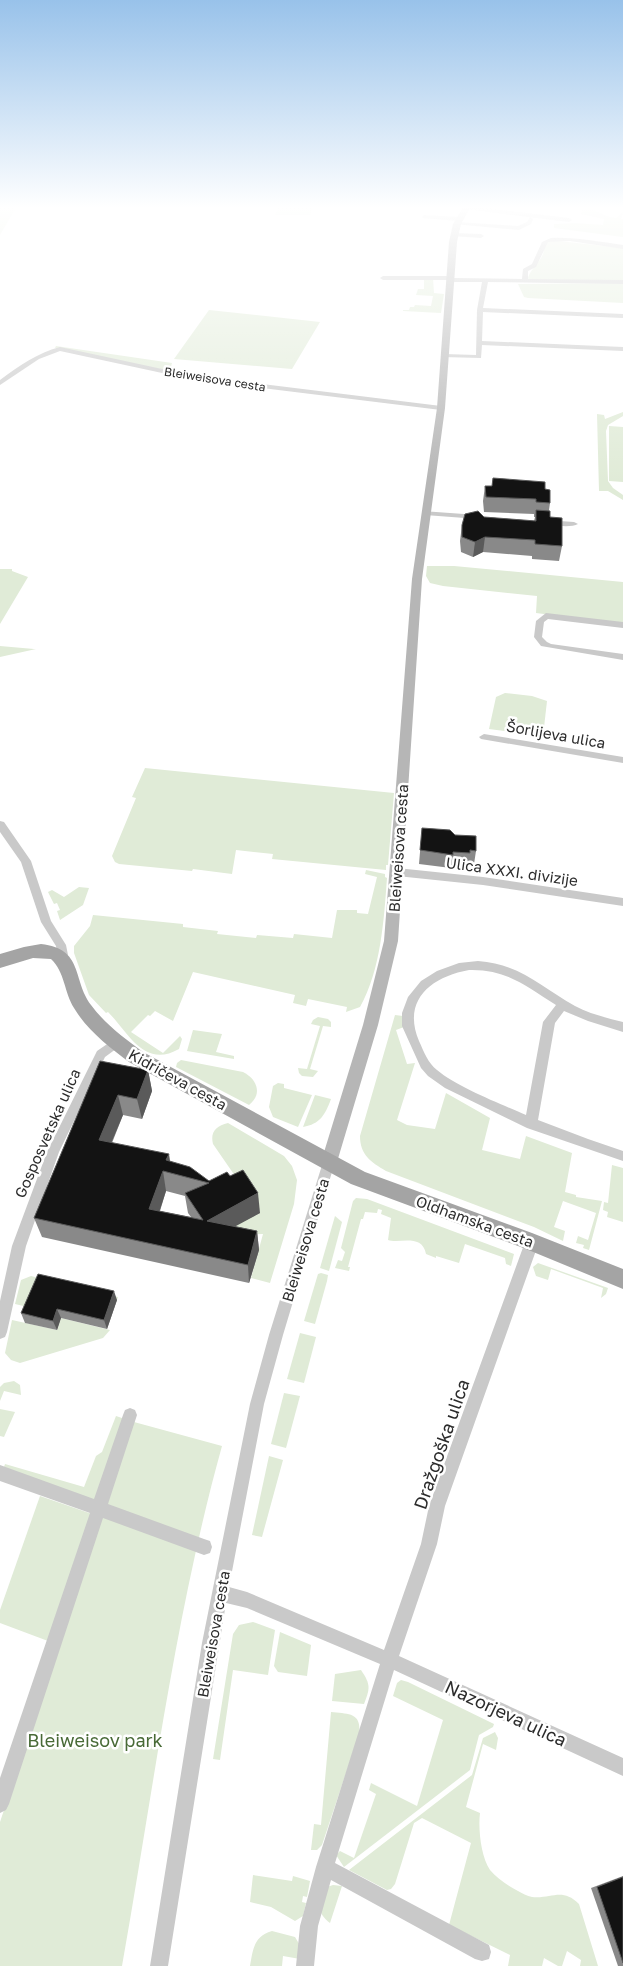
<svg xmlns="http://www.w3.org/2000/svg" width="623" height="1966" font-family="'Golos Text',sans-serif">
<rect width="100%" height="100%" fill="#fff"/>
<g fill="#e0ebd7">
<path d="M0 206H17L0 235Z"/>
<path d="M279 206H314L310 215H275Z"/>
<path d="M582 209C595 207 603 217 616 218L623 212 621 219H623V237L554 228V224L575 223 603 225 604 219 581 214Z"/>
<path d="M549 240 623 248V281L529 280 528 278C531 268 539 264 543 254 545 248 544 244 549 240Z"/>
<path d="M424 278H433L434 293 444 294 441 313 403 311V310H409L410 307H414L415 305 431 306 433 296 416 295 418 289H424Z"/>
<path d="M623 283V303L528 298 524 297 518 284Z"/>
<path d="M209 310 320 322 292 369 174 359Z"/>
<path d="M56 346 172 363 170 371 55 348Z"/>
<path d="M623 412V416L608 425 606 431 608 481 613 488 623 495V500L608 491H599L597 414 604 415 605 419Z"/>
<path d="M609 426 623 427V482L609 481Z"/>
<path d="M427 566H454L623 582V624L536 613 537 596 443 586 430 583 426 576Z"/>
<path d="M0 569H12V571L28 577 0 624Z"/>
<path d="M0 646 34 649H36L0 657Z"/>
<path d="M505 693 532 696 547 701 543 736 489 729 496 697Z"/>
<path d="M145 768 394 793 388 865H386V870L272 859 273 854 236 850 232 874 193 869 192 871 119 864 115 862 112 856 136 798 132 797Z"/>
<path d="M366 870 385 874V877L387 878C384 919 381 970 360 1007L346 1012 347 1007 308 999 306 1006 293 1003 295 995 193 972 173 1021 155 1011 150 1016 148 1015 131 1032 163 1053 180 1036 182 1039 179 1049C144 1069 128 1032 108 1012L106 1013 89 995 74 953V946L90 926 93 915 183 924V927L218 931 217 934 256 938 257 935 293 938 294 934 332 938 337 910H357V913L368 914 377 877 365 874Z"/>
<path d="M79 887 89 888 83 905 60 920 57 911 60 910 57 903 54 904 48 892 52 890 64 897Z"/>
<path d="M395 1015 403 1016 404 1027 396 1030 407 1064 415 1063 397 1120 407 1125 435 1129 446 1093 490 1118 482 1150 520 1159 526 1136 572 1153 565 1192 576 1195V1197L602 1201 589 1250 583 1248 584 1245 576 1243 578 1236 588 1240 596 1213 563 1201 554 1227 565 1231 563 1241 534 1227 386 1171C371 1162 360 1155 360 1136Z"/>
<path d="M318 1017 328 1019 331 1022V1027L323 1026 310 1069 318 1071 313 1077 302 1076 299 1073 298 1068 307 1069 320 1026 311 1024 313 1020Z"/>
<path d="M193 1030 222 1034 216 1052 234 1056V1059L187 1051Z"/>
<path d="M181 1060 243 1072C257 1079 263 1094 249 1105L176 1067 177 1063Z"/>
<path d="M278 1083 284 1084V1088L312 1095 298 1127 273 1117 269 1107 273 1086Z"/>
<path d="M315 1095 331 1099C325 1115 320 1124 303 1127Z"/>
<path d="M228 1123 284 1156 292 1166 297 1180 294 1204 270 1283 251 1278 263 1234 219 1235 244 1189 213 1144C210 1132 216 1126 228 1123Z"/>
<path d="M612 1165 623 1168V1222L607 1217 608 1212 603 1210 604 1202 608 1203Z"/>
<path d="M356 1198 367 1199 514 1254 511 1266 506 1264 505 1258 465 1244 459 1263 436 1256V1258L426 1254C422 1233 399 1244 388 1240L391 1218 381 1214 382 1210 378 1209 377 1213 365 1212 363 1219H361L348 1267H350L349 1271 335 1268 338 1260 342 1261 345 1252 341 1248 353 1201Z"/>
<path d="M335 1216 342 1222 329 1271 320 1268Z"/>
<path d="M538 1263 608 1288 606 1294 601 1298 603 1288 551 1269 548 1280 536 1276 533 1267Z"/>
<path d="M321 1273 328 1275 327 1281 315 1324 304 1321 318 1274Z"/>
<path d="M31 1276 118 1297 117 1300 32 1308 15 1304 21 1280Z"/>
<path d="M61 1318 110 1330 103 1338 20 1363 11 1360 5 1353 12 1320 57 1330Z"/>
<path d="M300 1333 316 1337 304 1383 287 1379Z"/>
<path d="M14 1381 20 1385 21 1395 4 1391 0 1401V1387L4 1383Z"/>
<path d="M284 1393 300 1396 286 1448 271 1444Z"/>
<path d="M0 1409 15 1412 4 1437 0 1436Z"/>
<path d="M116 1416 125 1419 96 1502 4 1467 5 1464 84 1487 96 1456 102 1452Z"/>
<path d="M134 1422 222 1446C175 1615 153 1792 122 1966H0V1822Z"/>
<path d="M269 1456 283 1460 262 1537 252 1535Z"/>
<path d="M40 1496 92 1514 48 1641 0 1623V1610Z"/>
<path d="M253 1622 275 1630 268 1675 233 1670 220 1760 213 1759 233 1634 239 1625Z"/>
<path d="M280 1632 311 1645 307 1676 278 1672 274 1666Z"/>
<path d="M361 1670C371 1685 370 1688 364 1704L332 1701 335 1674Z"/>
<path d="M401 1680 408 1682 494 1724 493 1727 479 1735 470 1770 344 1867 336 1855 340 1851 354 1858 376 1794 369 1790 371 1783 417 1806 443 1720 393 1696 397 1683Z"/>
<path d="M331 1712C348 1714 362 1712 359 1734L322 1845 317 1850H311L314 1824 321 1825Z"/>
<path d="M495 1732 498 1738 496 1750 483 1744 466 1807 480 1813C478 1829 481 1857 490 1870 497 1878 508 1886 518 1891 522 1893 527 1896 532 1897 552 1899 562 1887 579 1904L598 1966H580L581 1960 567 1951 562 1966H558L544 1958 542 1966H508L510 1955 449 1925 471 1843 422 1818 414 1823 395 1884 391 1889 387 1890 349 1870 472 1775 483 1738Z"/>
<path d="M253 1875 292 1881 293 1876 310 1881 307 1897 303 1896 302 1902 306 1903 303 1916 295 1921 271 1907 250 1902Z"/>
<path d="M333 1885 342 1886 330 1923C316 1912 319 1904 324 1888Z"/>
<path d="M272 1931 295 1937 301 1947 300 1959 283 1956 282 1966H250C253 1949 254 1936 272 1931Z"/>
</g>
<g fill="none" stroke-linecap="round" stroke-linejoin="round">
<g fill="#c9c9c9" fill-rule="evenodd">
<path d="M467 206 569 218 572 220 569 222 465 209Z"/>
<path d="M424 215 459 217 462 219 459 221 422 218Z"/>
<path d="M530 217 533 219 531 224 519 230 454 224 457 222 518 226 527 222Z"/>
<path d="M454 233 481 234 484 236 481 238 452 236Z"/>
<path d="M551 238C575 237 599 242 623 245V249L570 241 548 242 536 267 528 271V279L623 280V284L488 282 483 308 623 314V318L483 312 482 341 623 347V351L482 345 481 358 442 357V355L444 354 476 355 477 310 482 282H450L447 280H383L380 278 383 276H450L453 278 522 279 523 269 532 264 542 242Z"/>
<path d="M60 347 190 375 441 406 444 408 441 410 190 379 60 351 39 359 0 385V380C19 366 37 353 60 347Z"/>
<path d="M422 511 478 515 482 517 478 519 425 515H422Z"/>
<path d="M545 520 574 522 578 524C571 528 551 526 544 522Z"/>
<path d="M546 613 623 622V628L548 619 544 622 542 637 547 642 551 644 623 654V660L541 646 534 637 536 621Z"/>
<path d="M484 734 623 757V763L481 739 479 737Z"/>
<path d="M0 821 4 822 31 861 51 921 66 945 69 960 67 963H59L56 946 41 922 21 862 0 832Z"/>
<path d="M397 868 483 877 623 898V906L483 885 397 876 392 872Z"/>
<path d="M478 961C520 964 541 987 575 1006 590 1014 607 1018 623 1022V1032L588 1021 564 1011 555 1023 538 1120 588 1139 623 1151V1161L527 1128 445 1088 428 1076 421 1068 402 1026V1013L408 997 421 981 437 971 459 963ZM469 970C507 969 525 986 556 1005L543 1022 526 1115C501 1104 457 1087 437 1070 428 1063 424 1052 419 1041 402 1001 430 977 469 970Z"/>
<path d="M116 1038 120 1040 122 1043 120 1046 105 1057 59 1152 26 1246 7 1332 5 1337 0 1339V1301L12 1246 47 1152 97 1051Z"/>
<path d="M329 1156 333 1158 335 1162 283 1335 264 1404 229 1587 247 1592 384 1650 421 1544 429 1506 525 1242 527 1238 532 1236 537 1238 539 1242 445 1506 437 1544 399 1656 623 1758V1776L394 1670 335 1863 489 1945 491 1952 489 1959 482 1961 475 1959 331 1880 318 1926 314 1966H296L300 1926 316 1867 380 1664 247 1608 226 1603 168 1966H150L202 1643 250 1404 269 1335 323 1162 325 1158Z"/>
<path d="M130 1408 135 1410 137 1415 108 1504 204 1539 210 1541 212 1547 210 1553 204 1555 103 1518 9 1804 6 1810 0 1813V1778L90 1513 0 1481V1465L94 1499 123 1415 125 1410Z"/>
</g>
<path fill="#b6b6b6" fill-rule="evenodd" d="M464 206H471L461 224 457 242 445 408 422 579 398 941 378 1025 337 1162 335 1167 329 1169 323 1167 321 1162 363 1025 384 941 412 579 437 408 449 242 453 224Z"/>
<path fill="#a4a4a4" fill-rule="evenodd" d="M41 944C84 949 72 979 91 1005 105 1024 124 1038 143 1052L365 1172 532 1233 623 1269V1289L526 1249 351 1184 129 1062C109 1047 87 1030 74 1008 64 992 65 972 51 959L33 958 0 968V954L24 947Z"/>
</g>
<g fill="#898989" fill-rule="evenodd">
<path d="M493 478 545 489 550 503 549 510 550 517 562 546 559 561 532 559V556L483 552 473 557 461 552 460 541 462 525 484 517 534 521 535 517H534V514L484 512 483 501 485 486H492Z"/>
<path d="M422 828 476 851 474 864 469 863 468 867 452 866 451 868 419 864Z"/>
<path d="M100 1061 148 1070 152 1091 142 1119 123 1115 112 1143 170 1161 209 1181 230 1176 260 1213 234 1226 257 1231 259 1250 249 1283 42 1237 34 1218ZM166 1191 185 1196 188 1213 191 1217 160 1211Z"/>
<path d="M117 1300 107 1329 61 1318 57 1330 25 1323 21 1313Z"/>
<path d="M623 1876V1966H618L591 1888Z"/>
</g>
<g fill="#5a5a5a">
<path d="M485 537 483 552 473 557 475 542Z"/>
<path d="M148 1070 152 1091 142 1119 137 1099Z"/>
<path d="M118 1095 123 1115 104 1160 99 1140Z"/>
<path d="M169 1154 172 1174 166 1160Z"/>
<path d="M163 1171 166 1191 154 1228 149 1209Z"/>
<path d="M258 1193 260 1213 210 1240 207 1221Z"/>
<path d="M257 1231 259 1250 249 1283 248 1265Z"/>
<path d="M114 1291 117 1300 107 1329 104 1320Z"/>
<path d="M57 1309 61 1318 57 1330 53 1321Z"/>
</g>
<g fill="#131313" stroke="#5a5a5a" fill-rule="evenodd">
<path d="M493 478 545 482V489L550 490V503L536 502V499L486 497 485 486H492Z"/>
<path d="M536 510 550 511V517L562 518V546L535 544V540L485 537 475 542 462 537V525L465 514 478 511 484 517 536 521Z"/>
<path d="M422 828 450 830 455 835 476 836V851L470 850V853L453 852V855L420 850Z"/>
<path d="M100 1061 148 1070 137 1099 118 1095 99 1140 169 1154 166 1160 190 1167 209 1181 227 1172 230 1176 243 1170 258 1193 207 1221 257 1231 248 1265 34 1218ZM163 1171 209 1183 185 1193 203 1220 149 1209Z"/>
<path d="M38 1274 114 1291 104 1320 57 1309 53 1321 21 1313Z"/>
<path d="M623 1877V1963L597 1887Z"/>
</g>
<linearGradient id="sky" x2="0" y2="1"><stop stop-color="#98c2ea"/><stop offset="0.43" stop-color="#fff"/><stop offset="1" stop-color="#fff" stop-opacity="0"/></linearGradient>
<rect width="623" height="482" fill="url(#sky)"/>
<g text-anchor="middle" dominant-baseline="central" stroke-width="5" stroke-linejoin="round" paint-order="stroke">
<g font-size="12" fill="#2c2c2c" stroke="#fff">
<text transform="translate(215 379) rotate(9)">Bleiweisova cesta</text>
</g>
<g font-size="15" fill="#2c2c2c" stroke="#fff">
<text transform="translate(556 734) rotate(10)">Šorlijeva ulica</text>
<text transform="translate(398 848) rotate(-86)">Bleiweisova cesta</text>
<text transform="translate(512 871) rotate(8)">Ulica XXXI. divizije</text>
<text transform="translate(178 1079) rotate(29)">Kidričeva cesta</text>
<text transform="translate(47 1133) rotate(-66)">Gosposvetska ulica</text>
<text transform="translate(475 1221) rotate(20)">Oldhamska cesta</text>
<text transform="translate(305 1240) rotate(-73)">Bleiweisova cesta</text>
<text transform="translate(213 1634) rotate(-80)">Bleiweisova cesta</text>
</g>
<g font-size="18" fill="#2c2c2c" stroke="#fff">
<text transform="translate(441 1444) rotate(-71)">Dražgoška ulica</text>
<text transform="translate(506 1713) rotate(25)">Nazorjeva ulica</text>
</g>
<g font-size="18" fill="#486a36" stroke="#fff">
<text x="95" y="1740">Bleiweisov park</text>
</g>
</g>
</svg>
